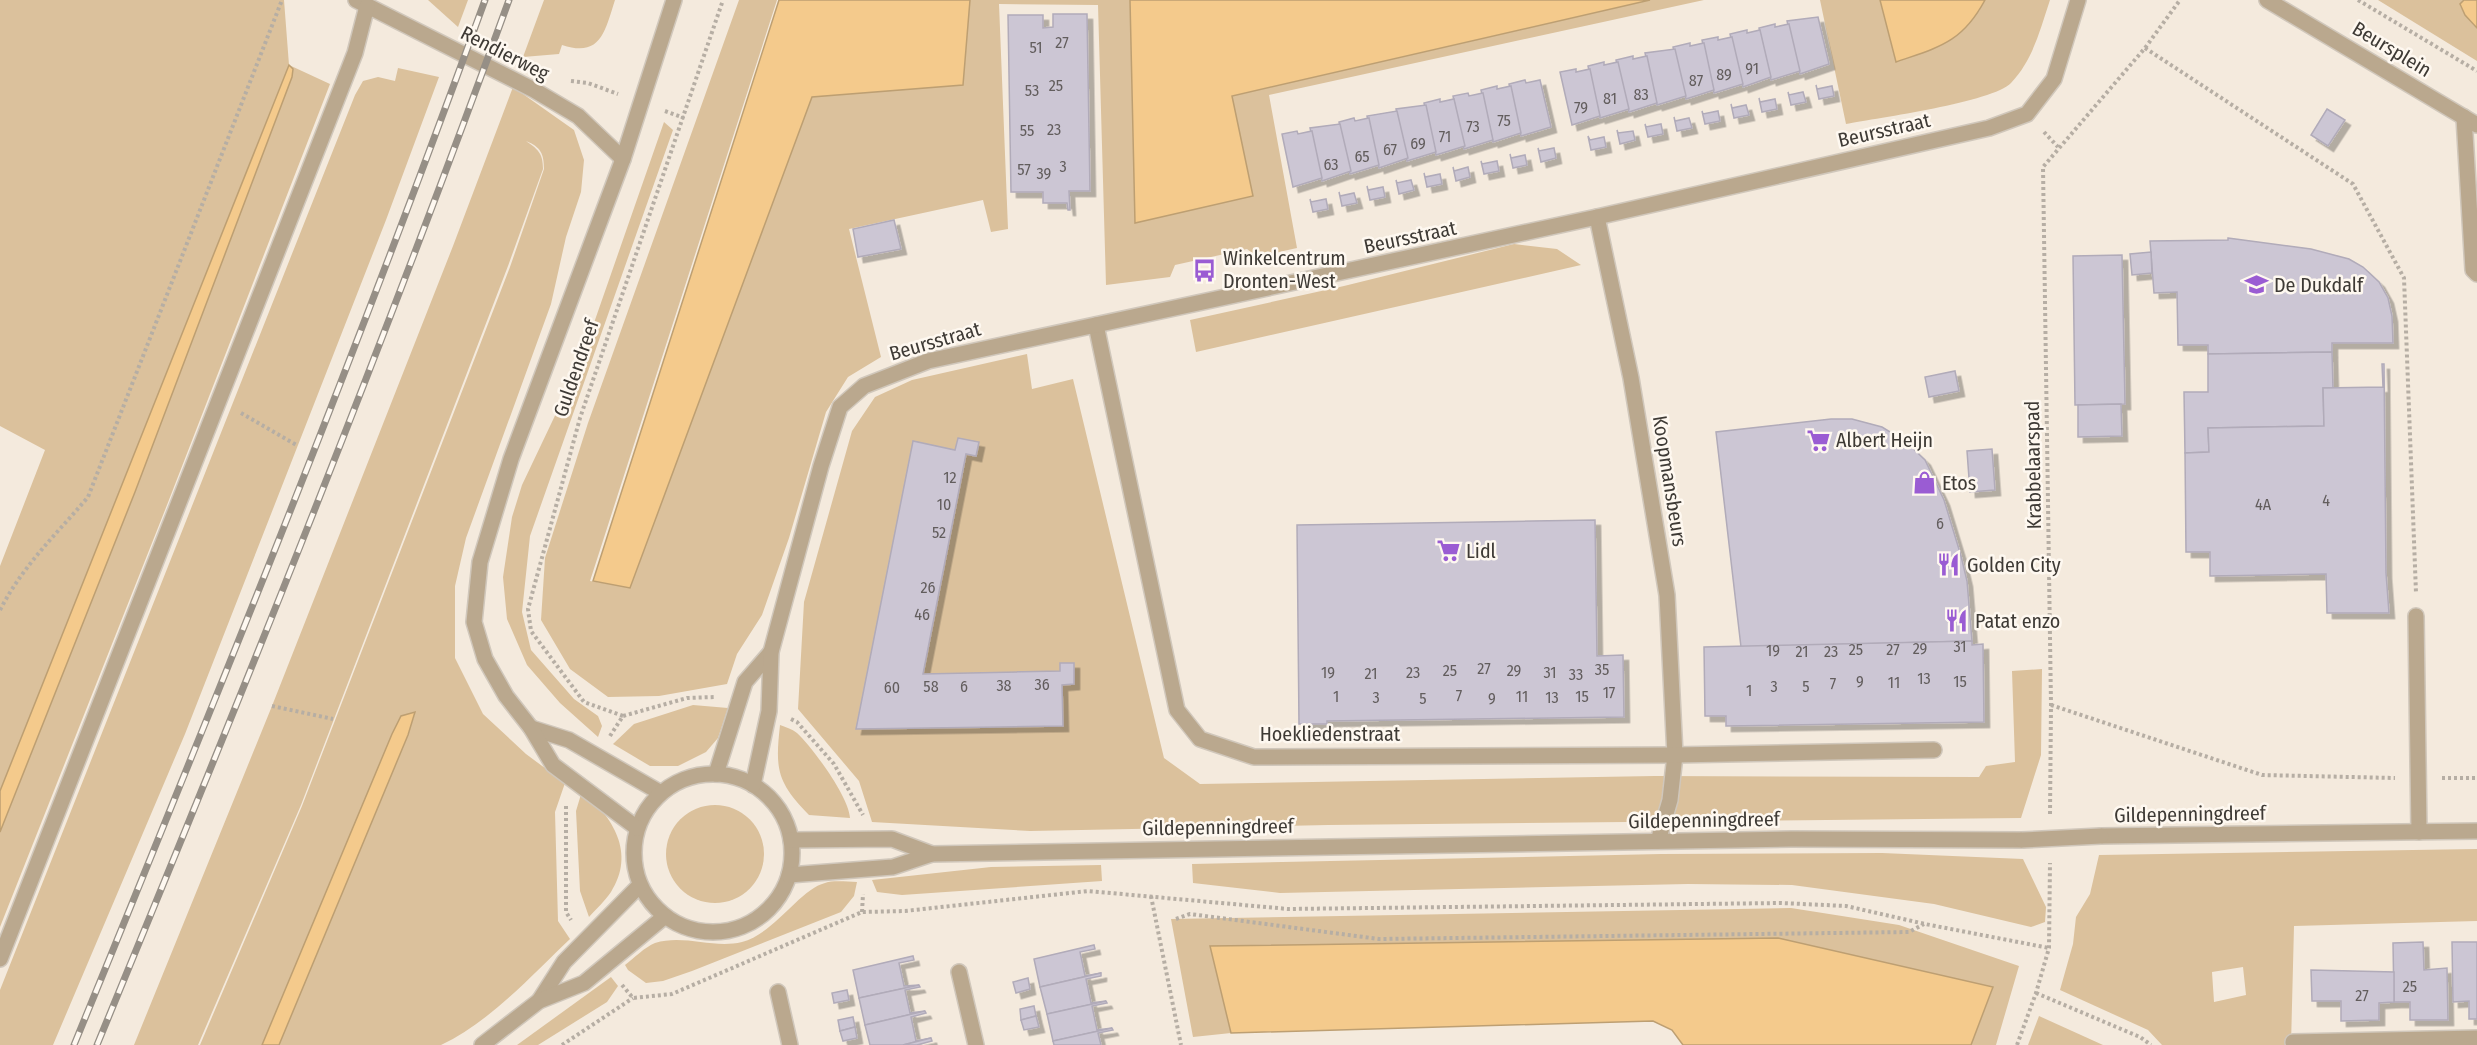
<svg xmlns="http://www.w3.org/2000/svg" width="2477" height="1045" font-family="'Fira Sans Condensed',sans-serif">
<defs>
<filter id="shadow"><feDropShadow dx="5.5" dy="5.5" stdDeviation="0" flood-color="#0004"/></filter>
</defs>
<rect width="100%" height="100%" fill="#f4eadd"/>
<g fill="#dbc19c" fill-rule="evenodd">
<path d="M0 0H284L289 65 330 84 167 505 0 927V832L135 492 293 69 289 65 0 791V566L45 450 0 426Z"/>
<path d="M428 0H468L458 27Z"/>
<path d="M544 0H615C605 31 601 58 562 45L559 54 523 57Z"/>
<path d="M739 0H777L590 581 630 587 812 96 963 85 970 0H1130L1136 223 1232 96 1650 0H1704L1269 95 1297 248 1257 257 1247 249 1175 265 1170 277 1106 285 1098 5 999 4 1008 229 991 232 983 200 849 229 881 357 848 377 826 412 789 538 762 615 737 654 727 684 659 696 608 697 570 669 541 620 545 558 588 423Z"/>
<path d="M1820 0H1880L1896 62 1979 11 1985 0H2050C2040 30 2033 60 2011 83 1993 102 1878 118 1846 124Z"/>
<path d="M2378 0H2464L2460 5 2465 15 2477 28V61Z"/>
<path d="M398 68 439 77 386 220 185 734 53 1045H0V990L355 95 363 81 378 77 395 81Z"/>
<path d="M513 87 574 130 584 160 581 192 566 237 551 304 466 538 455 586V658L483 714 526 754 565 783 555 812 558 921 570 939C532 975 490 1022 441 1045H279L408 735 415 713 401 716 262 1045H200L302 806 510 267 544 169C544 154 541 147 526 141 537 149 543 152 543 169L508 266 301 805 198 1045H134L272 706 453 246Z"/>
<path d="M664 122 673 130 530 536 522 612 531 650 574 699 598 716 602 726 598 737 560 703 527 665 507 619 503 577 512 517 522 485 580 363Z"/>
<path d="M1514 244 1557 249 1581 265 1196 352 1190 320 1344 286Z"/>
<path d="M1027 354 1032 389 1073 379 1164 758 1200 784 1655 776 1979 777 1986 766 2015 762 2012 671 2042 669 2041 755 2021 818 1328 825 1030 831 872 822 859 781 798 709 804 602 852 431 875 397 912 380Z"/>
<path d="M693 705 728 708 718 738 706 752 678 766H650L613 744 634 724Z"/>
<path d="M780 725C785 727 792 729 797 733 813 748 849 797 850 818L809 815C777 782 775 770 780 725Z"/>
<path d="M582 791C613 817 636 853 611 892 605 901 596 909 589 917L580 891 576 811Z"/>
<circle cx="715" cy="854" r="49"/>
<path d="M2477 849V921L2294 926 2291 1045H2162L2148 1030 2060 990 2073 944 2076 917 2090 894 2099 855ZM2243 967 2246 995 2214 1002 2212 972Z"/>
<path d="M1882 853 2023 859 2046 907 2045 922 2031 927 1934 904 1792 885 1688 884 1280 893 1193 883 1192 864 1661 854Z"/>
<path d="M1101 865 1102 881 902 895 877 892 872 880 991 867Z"/>
<path d="M857 882 854 896 841 912 692 971 663 981 646 983 628 970 625 965C634 958 645 947 655 943 684 934 713 949 742 942 774 934 800 889 825 883 834 880 847 882 857 882Z"/>
<path d="M1791 908 1899 925 2019 966 1996 1045H1971L1993 988 1210 946 1231 1033 1193 1037 1171 919Z"/>
<path d="M611 977 618 986 607 1002 538 1045H517Z"/>
<path d="M2039 1016 2103 1045H2028Z"/>
</g>
<g fill="#f4ca8c" stroke="#bd9f72" stroke-width="1.5">
<path d="M779 0H970L963 85 812 97 630 588 593 581Z"/>
<path d="M1130 0H1650L1232 96 1253 196 1135 223Z"/>
<path d="M1880 0H1985C1962 43 1939 47 1896 62Z"/>
<path d="M2464 0H2477V28L2465 15 2460 4Z"/>
<path d="M289 65 293 69 292 77 135 492 0 832V791Z"/>
<path d="M415 712 408 735 279 1045H262L392 734 401 716Z"/>
<path d="M1778 938 1993 987 1971 1045H1683L1672 1030 1653 1021 1231 1033 1210 946Z"/>
</g>
<g fill="#ccc6d4" stroke="#b1abb9" stroke-width="1.5" filter="url(#shadow)">
<path d="M1053 14H1087L1090 191H1069L1070 210H1068L1067 203H1043V192H1011L1008 15H1043V28L1053 27Z"/>
<path d="M1818 17 1829 64 1800 74 1787 21Z"/>
<path d="M1775 24V27L1789 24 1800 71 1771 80 1759 28Z"/>
<path d="M1747 30V33L1760 30 1771 77 1743 87 1730 34Z"/>
<path d="M1718 37V40L1732 37 1743 84 1714 93 1702 40Z"/>
<path d="M1690 43V46L1704 43 1714 90 1686 99 1673 47Z"/>
<path d="M1675 49 1686 96 1657 105 1645 53Z"/>
<path d="M1633 56V59L1647 56 1657 103 1629 112 1616 60Z"/>
<path d="M1604 62V65L1618 62 1629 109 1600 118 1588 66Z"/>
<path d="M1576 69V72L1590 69 1600 116 1572 125 1560 72Z"/>
<path d="M1525 80 1526 83 1540 80 1551 127 1521 136 1509 84Z"/>
<path d="M1816 85 1817 89 1832 86 1834 96 1819 99Z"/>
<path d="M1497 86V89L1511 86 1521 133 1493 142 1481 90Z"/>
<path d="M1788 92 1789 95 1803 92 1806 102 1791 105Z"/>
<path d="M1468 93 1469 96 1483 93 1493 140 1464 149 1453 96Z"/>
<path d="M1759 98 1760 102 1775 99 1777 109 1762 112Z"/>
<path d="M1440 99V102L1454 99 1465 146 1436 155 1424 103Z"/>
<path d="M1731 104 1732 108 1746 105 1749 115 1734 118Z"/>
<path d="M1426 105 1436 152 1407 161 1396 109Z"/>
<path d="M2327 109 2345 120 2328 146 2311 135Z"/>
<path d="M1397 111 1408 158 1379 168 1367 116Z"/>
<path d="M1702 111 1703 114 1718 111 1720 121 1705 124Z"/>
<path d="M1674 117 1675 121 1689 118 1692 128 1677 131Z"/>
<path d="M1354 118 1355 121 1369 118 1379 165 1350 174 1339 122Z"/>
<path d="M1340 124 1351 171 1322 181 1310 128Z"/>
<path d="M1645 124 1646 127 1661 124 1663 134 1648 137Z"/>
<path d="M1617 130 1618 133 1633 131 1635 140 1620 144Z"/>
<path d="M1297 131 1298 134 1312 131 1322 178 1293 187 1282 134Z"/>
<path d="M1588 136 1590 140 1604 137 1606 147 1591 150Z"/>
<path d="M1538 148 1539 151 1554 148 1556 158 1541 162Z"/>
<path d="M1510 154 1511 158 1525 155 1527 165 1513 168Z"/>
<path d="M1481 161 1482 164 1497 161 1499 171 1484 174Z"/>
<path d="M1453 167 1454 171 1468 167 1470 177 1456 181Z"/>
<path d="M1424 173 1425 177 1440 174 1442 184 1427 187Z"/>
<path d="M1396 180 1397 183 1411 180 1414 190 1399 194Z"/>
<path d="M1367 186 1368 190 1383 187 1385 197 1370 200Z"/>
<path d="M1339 192 1340 196 1354 193 1357 203 1342 206Z"/>
<path d="M1310 199 1311 202 1326 199 1328 209 1313 212Z"/>
<path d="M894 220 901 249 858 257 853 229Z"/>
<path d="M2228 238 2311 249 2349 259 2363 267 2379 282 2388 298 2392 316 2393 343H2332V352L2208 354V345H2178L2177 292 2154 293 2150 241 2228 240Z"/>
<path d="M2151 252 2152 273 2132 275 2130 254Z"/>
<path d="M2122 255 2125 404 2075 405 2073 256Z"/>
<path d="M2332 352 2333 388H2323L2324 426 2208 428 2209 452 2185 453 2184 392H2208V354Z"/>
<path d="M2382 364H2384L2386 573 2389 613H2327L2326 574 2210 576V552H2186L2185 453 2209 452 2208 428 2324 426 2323 388 2383 387Z"/>
<path d="M1955 371 1959 391 1929 397 1925 377Z"/>
<path d="M2121 404 2122 436 2078 437V405Z"/>
<path d="M1831 419H1852L1882 427 1905 441 1925 460 1944 500 1961 556 1967 581 1972 641 1741 647 1716 432Z"/>
<path d="M958 438 979 442 976 456 966 454 923 674 1060 671V663H1074V684L1062 685 1063 726 856 729 913 441 955 450Z"/>
<path d="M1992 449 1995 490 1970 492 1967 451Z"/>
<path d="M1595 520 1597 656 1623 655 1624 717 1327 721V724H1299L1297 525Z"/>
<path d="M1972 641V645L1983 644 1984 722 1726 726V716H1705L1704 647Z"/>
<path d="M2423 942 2424 970 2447 968 2448 1020H2410V1002H2394L2393 943Z"/>
<path d="M2452 942H2477V1019H2469V1001L2453 1002Z"/>
<path d="M1094 945 1095 949 1080 952 1085 976 1101 973 1040 987 1034 959Z"/>
<path d="M913 956 914 960 899 963 904 986 919 985 859 998 853 970Z"/>
<path d="M2311 970 2394 972V1002L2379 1003V1020L2341 1021V1001H2312Z"/>
<path d="M1101 973V976L1086 979 1091 1003 1106 1001 1047 1014 1040 987Z"/>
<path d="M1028 978 1030 989 1016 993 1013 982Z"/>
<path d="M919 985 920 987 905 990 910 1013 925 1011 865 1025 859 998Z"/>
<path d="M847 990 849 1000 834 1003 832 993Z"/>
<path d="M1106 1001 1107 1003 1092 1006 1097 1030 1112 1028 1053 1041 1047 1014Z"/>
<path d="M1034 1006 1036 1016 1021 1020 1020 1009Z"/>
<path d="M925 1011 926 1013 911 1017 916 1041 931 1038 903 1045H870L865 1025Z"/>
<path d="M1036 1016 1039 1027 1024 1030 1021 1020Z"/>
<path d="M853 1017 855 1027 840 1031 838 1020Z"/>
<path d="M855 1027 857 1038 843 1041 840 1031Z"/>
<path d="M1112 1028 1113 1030 1098 1033 1101 1045H1054L1053 1041Z"/>
<path d="M931 1038 932 1041 917 1045H903Z"/>
</g>
<g fill="none" stroke-linecap="round" stroke-linejoin="round">
<defs>
<g id="minor">
<path d="M356 0 534 90 578 116 623 159"/>
<path d="M2267 0 2477 125"/>
<path d="M2464 117 2473 270 2477 274"/>
<path d="M1597 217 1631 378 1667 595 1675 755 1670 800 1658 841"/>
<path d="M1096 325 1177 710 1200 739 1254 757 1675 755 1934 750"/>
<path d="M2416 616 2419 832"/>
<path d="M531 728 569 740 661 793"/>
<path d="M716 774 745 682 771 652"/>
<circle cx="713" cy="853" r="79"/>
<path d="M753 785 769 711 771 652 821 466 840 407 864 386 928 361 1597 217 1989 128 2027 114 2054 79 2078 0"/>
<path d="M637 828 553 765 531 728 506 696 485 659 474 622 480 562 511 459 623 159 674 0"/>
<path d="M2101 836 2477 831"/>
<path d="M791 840 892 839 932 854"/>
<path d="M789 875 893 867 932 854 1791 839 2022 840"/>
<path d="M0 959 355 53 367 6"/>
<path d="M959 972 976 1045"/>
<path d="M778 992 790 1045"/>
<path d="M539 1001 564 962 640 885"/>
<path d="M2293 1042 2477 1038"/>
<path d="M482 1045 539 1001 584 983 664 917"/>
</g>
</defs>
<use href="#minor" stroke="#d0c7bb" stroke-width="18"/>
<g stroke="#b6aea4" stroke-width="4" stroke-dasharray="3 3" stroke-linecap="butt">
<path d="M2358 0 2477 71"/>
<path d="M2145 48 2353 184 2404 278 2416 593"/>
<path d="M571 81 588 83 618 94"/>
<path d="M665 111 684 118"/>
<path d="M2044 132 2058 147"/>
<path d="M241 413 298 446"/>
<path d="M0 610C24 564 55 536 88 497L282 0"/>
<path d="M2051 705 2262 775 2395 778"/>
<path d="M272 706 333 719"/>
<path d="M623 716 584 702 531 631 528 609 580 418 723 0"/>
<path d="M791 719 797 722 834 764 863 815"/>
<path d="M610 736 623 716 687 698 715 697"/>
<path d="M2442 778H2477"/>
<path d="M566 806V912L571 920"/>
<path d="M2050 814 2051 705 2043 167 2145 48 2180 0"/>
<path d="M1151 896 1181 1045"/>
<path d="M862 912 863 894"/>
<path d="M1176 919 1190 914 1379 939 1909 932 1924 924"/>
<path d="M622 985 633 998 672 994 862 912 905 911 1088 891 1288 909 1781 903 1846 906 1925 924 2049 948"/>
<path d="M2036 993 2140 1037 2151 1045"/>
<path d="M562 1045 633 998"/>
<path d="M2017 1045 2036 993 2049 948 2050 863"/>
</g>
<use href="#minor" stroke="#baa88e" stroke-width="15"/>
<defs>
<g id="rail">
<path d="M74 1045C216 699 357 352 485 0"/>
<path d="M97 1045C240 699 381 352 509 0"/>
</g>
</defs>
<use href="#rail" stroke="#968f86" stroke-width="7"/>
<use href="#rail" stroke="#fef8f0" stroke-width="4.5" stroke-dasharray="14" stroke-linecap="butt"/>
<defs>
<path id="minor-bridge" d="M2022 840 2101 836"/>
</defs>
<use href="#minor-bridge" stroke="#d0c7bb" stroke-width="18" stroke-linecap="butt"/>
<use href="#minor-bridge" stroke="#baa88e" stroke-width="15"/>
</g>
<defs>
<symbol id="bus-bare" viewBox="-9 -9 18 18"><path d="M-5-6H5V4H4V6H2V4H-2V6H-4V4H-5ZM-3.5-4V0h7V-4ZM-3.5 1.2v1.5H-2V1.2ZM2 1.2v1.5H3.5V1.2Z" fill="#9a5cd3" stroke="#fef8f0" stroke-width="2.5" paint-order="stroke"/></symbol>
<symbol id="school-bare" viewBox="-9 -9 18 18"><path d="M0-5L7-2L0 1L-7-2ZM-4 1L0 2.5L4 1V4Q0 6-4 4Z" fill="#9a5cd3" stroke="#fef8f0" stroke-width="2.5" paint-order="stroke"/></symbol>
<symbol id="supermarket-bare" viewBox="-9 -9 18 18"><path d="M-6-5.5h2.5l.6 2H6L4.5 2H-2.5L-4.4-4H-6ZM-1.5 3.2a1.3 1.3 0 1 0 .1 0ZM3 3.2a1.3 1.3 0 1 0 .1 0Z" fill="#9a5cd3" stroke="#fef8f0" stroke-width="2.5" paint-order="stroke"/></symbol>
<symbol id="shop-bare" viewBox="-9 -9 18 18"><path d="M-5-2.5h2.3a2.7 3.5 0 0 1 5.4 0H5L5.5 6h-11ZM-1.5-2.5h3a1.5 2.3 0 0 0-3 0Z" fill="#9a5cd3" stroke="#fef8f0" stroke-width="2.5" paint-order="stroke"/></symbol>
<symbol id="restaurant-bare" viewBox="-9 -9 18 18"><path d="M-5-6h1v4h1v-4h1v4h1v-4h1v5L-1.5 .5V6h-2V.5L-5-1ZM5-6V6H3V1.5H1.5Q1.5-4 5-6Z" fill="#9a5cd3" stroke="#fef8f0" stroke-width="2.5" paint-order="stroke"/></symbol>
</defs>
<g fill-rule="evenodd">
<use href="#bus-bare" x="1188" y="254" width="33" height="33"/>
<use href="#school-bare" x="2240" y="268" width="33" height="33"/>
<use href="#supermarket-bare" x="1802" y="424" width="33" height="33"/>
<use href="#shop-bare" x="1908" y="466" width="33" height="33"/>
<use href="#supermarket-bare" x="1432" y="534" width="33" height="33"/>
<use href="#restaurant-bare" x="1932" y="548" width="33" height="33"/>
<use href="#restaurant-bare" x="1940" y="604" width="33" height="33"/>
</g>
<g text-anchor="middle" dominant-baseline="central" stroke-width="5" stroke-linejoin="round" paint-order="stroke">
<g font-size="16" fill="#625d5d">
<text x="1062" y="42">27</text>
<text x="1036" y="47">51</text>
<text x="1752" y="68">91</text>
<text x="1724" y="74">89</text>
<text x="1696" y="80">87</text>
<text x="1056" y="85">25</text>
<text x="1032" y="90">53</text>
<text x="1641" y="94">83</text>
<text x="1610" y="98">81</text>
<text x="1581" y="107">79</text>
<text x="1504" y="120">75</text>
<text x="1473" y="126">73</text>
<text x="1054" y="129">23</text>
<text x="1027" y="130">55</text>
<text x="1445" y="136">71</text>
<text x="1418" y="143">69</text>
<text x="1390" y="149">67</text>
<text x="1362" y="156">65</text>
<text x="1331" y="164">63</text>
<text x="1063" y="166">3</text>
<text x="1024" y="169">57</text>
<text x="1044" y="173">39</text>
<text x="950" y="477">12</text>
<text x="2326" y="500">4</text>
<text x="944" y="504">10</text>
<text x="2263" y="504">4A</text>
<text x="1940" y="523">6</text>
<text x="939" y="532">52</text>
<text x="928" y="587">26</text>
<text x="922" y="614">46</text>
<text x="1960" y="646">31</text>
<text x="1920" y="648">29</text>
<text x="1856" y="649">25</text>
<text x="1893" y="649">27</text>
<text x="1773" y="650">19</text>
<text x="1802" y="651">21</text>
<text x="1831" y="651">23</text>
<text x="1484" y="668">27</text>
<text x="1602" y="669">35</text>
<text x="1450" y="670">25</text>
<text x="1514" y="670">29</text>
<text x="1328" y="672">19</text>
<text x="1413" y="672">23</text>
<text x="1550" y="672">31</text>
<text x="1371" y="673">21</text>
<text x="1576" y="674">33</text>
<text x="1924" y="678">13</text>
<text x="1860" y="681">9</text>
<text x="1960" y="681">15</text>
<text x="1894" y="682">11</text>
<text x="1833" y="683">7</text>
<text x="1042" y="684">36</text>
<text x="1004" y="685">38</text>
<text x="931" y="686">58</text>
<text x="964" y="686">6</text>
<text x="1774" y="686">3</text>
<text x="1806" y="686">5</text>
<text x="892" y="687">60</text>
<text x="1749" y="690">1</text>
<text x="1609" y="692">17</text>
<text x="1459" y="695">7</text>
<text x="1336" y="696">1</text>
<text x="1522" y="696">11</text>
<text x="1582" y="696">15</text>
<text x="1376" y="697">3</text>
<text x="1552" y="697">13</text>
<text x="1423" y="698">5</text>
<text x="1492" y="698">9</text>
<text x="2410" y="986">25</text>
<text x="2362" y="995">27</text>
</g>
<g font-size="20" fill="#3e3a35" stroke="#fef8f0">
<text transform="translate(2392 49) rotate(31)">Beursplein</text>
<text transform="translate(505 53) rotate(27)">Rendierweg</text>
<text transform="translate(1884 130) rotate(-13)">Beursstraat</text>
<text transform="translate(1410 237) rotate(-12)">Beursstraat</text>
<text transform="translate(935 341) rotate(-16)">Beursstraat</text>
<text transform="translate(576 368) rotate(-71)">Guldendreef</text>
<text transform="translate(2033 465) rotate(-91)">Krabbelaarspad</text>
<text transform="translate(1670 481) rotate(81)">Koopmansbeurs</text>
<text x="1330" y="734">Hoekliedenstraat</text>
<text transform="translate(2190 814) rotate(-1)">Gildepenningdreef</text>
<text transform="translate(1704 820) rotate(-1)">Gildepenningdreef</text>
<text transform="translate(1218 827) rotate(-1)">Gildepenningdreef</text>
</g>
<g font-size="20" fill="#3e3a35" stroke="#fef8f0" text-anchor="start">
<text x="1223" y="258">Winkelcentrum<tspan x="1223" dy="23">Dronten-West</tspan></text>
<text x="2274" y="285">De Dukdalf</text>
<text x="1836" y="440">Albert Heijn</text>
<text x="1942" y="483">Etos</text>
<text x="1466" y="551">Lidl</text>
<text x="1967" y="565">Golden City</text>
<text x="1975" y="621">Patat enzo</text>
</g>
</g>
</svg>
